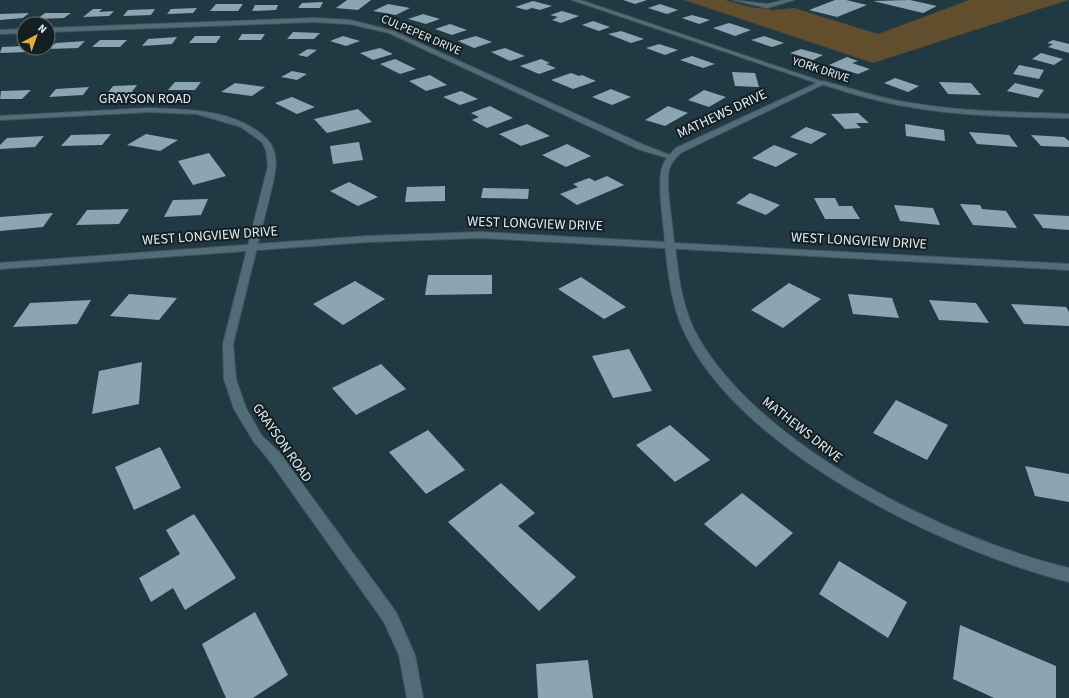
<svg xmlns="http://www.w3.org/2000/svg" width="1069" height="698" font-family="'Source Sans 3',sans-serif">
<rect width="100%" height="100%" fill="#213943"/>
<path fill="#614e2d" d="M684 0H725L750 7 773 10 794 8 878 34 969 0H1068L873 63Z"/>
<g fill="#8ba6b2">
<path d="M347 0H371L358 10 336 8Z"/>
<path d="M623 0H647L635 4Z"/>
<path d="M835 0H846L867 5 837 17 809 10Z"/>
<path d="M910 0 937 6 923 13 873 1Z"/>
<path d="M533 1 552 6 540 10 532 8 526 10 515 7Z"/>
<path d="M323 2 320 8H298L302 3Z"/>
<path d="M216 4H243L238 11H210Z"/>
<path d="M388 4 410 8 396 15 373 11Z"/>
<path d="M660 4 678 10 667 14 648 8Z"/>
<path d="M255 5H278L276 10 252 11Z"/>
<path d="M197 8 193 13 167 14 171 9Z"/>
<path d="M93 9H102L99 12 114 11 109 16 83 17Z"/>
<path d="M155 9 151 15 123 16 128 10Z"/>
<path d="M562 11 579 16 561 23 552 20 558 17 550 15Z"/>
<path d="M29 13 23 18 0 20V14Z"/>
<path d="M45 13H71L64 18 37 19Z"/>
<path d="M423 14 440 19 426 24 408 19Z"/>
<path d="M692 15 710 20 699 24 682 18Z"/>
<path d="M593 21 610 27 599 31 582 25Z"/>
<path d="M729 23 751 30 735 36 713 28Z"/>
<path d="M450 24 467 30 452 35 435 29Z"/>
<path d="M621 31 644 39 631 43 608 34Z"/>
<path d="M293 32 320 33 314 39H287Z"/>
<path d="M242 34H265L261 40H238Z"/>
<path d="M195 36H221L216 43H189Z"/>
<path d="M343 36 360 41 346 46 330 41Z"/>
<path d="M476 36 492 42 474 48 458 41Z"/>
<path d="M764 36 784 43 772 47 751 40Z"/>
<path d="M177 37 172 44 142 46 148 39Z"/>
<path d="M100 40H127L120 47H92Z"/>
<path d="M1053 40 1069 44V53L1048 47 1053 44 1047 43Z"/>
<path d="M85 41 78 48 48 49 56 43Z"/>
<path d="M659 44 678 50 665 55 646 48Z"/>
<path d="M24 46V48H32L27 52 0 53 2 47Z"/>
<path d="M380 48 393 54 373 60 360 53Z"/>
<path d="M505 48 525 56 510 61 491 52Z"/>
<path d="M308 49 317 50 307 57 298 55Z"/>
<path d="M801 49 823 55 813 60 790 53Z"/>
<path d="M1041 53 1063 59 1054 65 1032 59Z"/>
<path d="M692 56 715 64 703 68 680 60Z"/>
<path d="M847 57 858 61 852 63 870 69 858 74 829 65Z"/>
<path d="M395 59 416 69 400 74 380 64Z"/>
<path d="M541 59 550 63 546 64 556 68 539 74 520 66Z"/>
<path d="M1019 65 1044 70 1039 79 1013 74Z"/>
<path d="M292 71 307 74 297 80 281 77Z"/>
<path d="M732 72 755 73 759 87 735 86Z"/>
<path d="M571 73 579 76 582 75 596 81 573 89 551 80Z"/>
<path d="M430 75 447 85 426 91 409 81Z"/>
<path d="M895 78 919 86 908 92 884 83Z"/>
<path d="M175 82H201L195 90H168Z"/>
<path d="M939 82 971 83 981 95 948 94Z"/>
<path d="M235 83 265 87 252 96 221 92Z"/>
<path d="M1015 83 1044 90 1038 98 1007 91Z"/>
<path d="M137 85 131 93 107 94 113 86Z"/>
<path d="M89 87 83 95 49 97 56 89Z"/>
<path d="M611 89 631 97 612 105 592 97Z"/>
<path d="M31 90 22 99H0L1 91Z"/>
<path d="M704 90 726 97 709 107 688 100Z"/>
<path d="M461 91 478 99 460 105 443 97Z"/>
<path d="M292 97 315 107 297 114 275 103Z"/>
<path d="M490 106 513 118 487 128 472 120 479 117 471 113Z"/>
<path d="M668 106 688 113 665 126 645 120Z"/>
<path d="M358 109 372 122 327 133 314 119Z"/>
<path d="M858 113 869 123H856L861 128 845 129 831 114Z"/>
<path d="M527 124 550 136 521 146 499 134Z"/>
<path d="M905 124 944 130 945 141 906 136Z"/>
<path d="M806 127 827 134 811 144 790 137Z"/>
<path d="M969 132 1009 135 1018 147 977 144Z"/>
<path d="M111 134 102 145 61 146 71 135Z"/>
<path d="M146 134 178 140 160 151 127 145Z"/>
<path d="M1031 135 1064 137 1069 141V147L1041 146Z"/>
<path d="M44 136 35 147 0 149V145L7 138Z"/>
<path d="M359 142 363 160 333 164 330 146Z"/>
<path d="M567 144 591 156 566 167 542 155Z"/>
<path d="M774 145 798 154 776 167 752 158Z"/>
<path d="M209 153 226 176 193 185 178 161Z"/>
<path d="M607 176 624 185 577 205 560 194 578 187 573 184 589 178 595 181Z"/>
<path d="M349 182 378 197 358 206 330 191Z"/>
<path d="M445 186V201L405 202 407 187Z"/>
<path d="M483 188 529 189 528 199 481 198Z"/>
<path d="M750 193 780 205 766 215 736 203Z"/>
<path d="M814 198H835L839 206H852L860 219H825Z"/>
<path d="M208 199 201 215 164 217 173 200Z"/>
<path d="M960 204 980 205 982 209 1006 211 1017 228 973 225Z"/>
<path d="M894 205 933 208 940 225 900 221Z"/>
<path d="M129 209 119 224 76 225 87 210Z"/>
<path d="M53 213 43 227 0 231V217Z"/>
<path d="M1033 214 1069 216V230L1043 228Z"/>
<path d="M428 275H492V294L425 295Z"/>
<path d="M581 277 626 307 604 319 558 289Z"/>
<path d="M355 281 385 299 343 325 313 304Z"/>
<path d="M789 283 821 299 783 328 751 310Z"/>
<path d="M129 294 177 298 159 320 110 316Z"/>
<path d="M848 294 892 298 899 318 853 314Z"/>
<path d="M91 300 77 324 13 327 30 303Z"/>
<path d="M929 300 976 303 989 323 939 320Z"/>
<path d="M1011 304 1066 307 1069 312V326L1024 324Z"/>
<path d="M629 349 652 391 613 398 592 356Z"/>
<path d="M142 362 139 404 92 414 99 371Z"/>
<path d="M381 364 406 389 356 415 332 388Z"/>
<path d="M896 400 948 425 927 460 873 433Z"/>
<path d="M670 425 710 460 675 482 636 445Z"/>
<path d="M428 430 465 470 426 494 389 452Z"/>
<path d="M160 447 181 488 134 510 115 467Z"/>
<path d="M1025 466 1069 474V502L1035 496Z"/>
<path d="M501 483 535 513 518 526 576 577 539 611 448 522Z"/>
<path d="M742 493 793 533 756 567 704 524Z"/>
<path d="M194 514 236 578 185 610 173 588 151 602 139 578 180 554 166 530Z"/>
<path d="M839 561 907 602 888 638 819 594Z"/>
<path d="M255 612 288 675 253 698H226L202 644Z"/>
<path d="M960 625 1056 666V698H994L953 679Z"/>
<path d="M588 660 593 698H538L536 664Z"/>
</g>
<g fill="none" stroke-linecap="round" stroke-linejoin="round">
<defs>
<g id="minor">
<path d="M733 0 767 4 785 0H794L767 8Z"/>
<path d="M314 18 350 20 393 31 644 145 675 157 671 159 638 149 389 33 350 24 314 22 48 32V28Z"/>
<path d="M24 29V33L0 34V30Z"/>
<path d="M823 81C853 89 881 99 911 103 963 112 1016 112 1069 114V118C1016 117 962 116 910 107 879 102 850 93 821 84L820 83Z"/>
<path d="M150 108C188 110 228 109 260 133 266 138 271 142 273 149 278 160 275 172 273 183L233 344 236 379 246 408 262 436 279 452 396 612 415 655 423 698H407L399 655 384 622 269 460 254 442 234 409 224 379 223 344 268 166 266 150 262 142 241 127 197 114 150 112 0 120V116Z"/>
<path d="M670 241 675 244C678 276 682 309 698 337 761 448 948 539 1069 568V582C945 551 735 450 682 327 671 301 668 272 665 244Z"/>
</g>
<path id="tertiary" d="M572 0H580L826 83 682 152C676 157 671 162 669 170 665 183 673 226 674 243L1069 264V270L481 238 368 242 0 269V263L368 236 481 232 665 242C664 225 657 183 662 168 664 160 670 154 676 148L817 83Z"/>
</defs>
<use href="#minor" stroke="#40555e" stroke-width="2"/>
<use href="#tertiary" stroke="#40555e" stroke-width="2"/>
<use href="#minor" fill="#536d78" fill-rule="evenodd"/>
<use href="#tertiary" fill="#536d78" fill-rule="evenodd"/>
</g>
<g text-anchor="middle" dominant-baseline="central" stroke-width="4" stroke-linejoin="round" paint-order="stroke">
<g font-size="12" fill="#dfedf3" stroke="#141f23">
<text transform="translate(421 35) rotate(23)">CULPEPER DRIVE</text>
<text transform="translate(821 70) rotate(18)">YORK DRIVE</text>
</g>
<g font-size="14" fill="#dfedf3" stroke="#141f23">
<text x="145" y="99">GRAYSON ROAD</text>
<text transform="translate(722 114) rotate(-25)">MATHEWS DRIVE</text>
<text transform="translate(535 224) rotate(2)">WEST LONGVIEW DRIVE</text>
<text transform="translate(210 236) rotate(-4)">WEST LONGVIEW DRIVE</text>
<text transform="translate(859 241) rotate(3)">WEST LONGVIEW DRIVE</text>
<text transform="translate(802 430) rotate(38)">MATHEWS DRIVE</text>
<text transform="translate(282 443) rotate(55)">GRAYSON ROAD</text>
</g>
</g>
<g transform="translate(36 36) rotate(41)"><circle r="19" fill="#141f23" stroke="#657176"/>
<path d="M0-3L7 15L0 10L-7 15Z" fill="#e7ac37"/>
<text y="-6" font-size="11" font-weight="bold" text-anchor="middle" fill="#dfedf3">N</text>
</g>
</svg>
